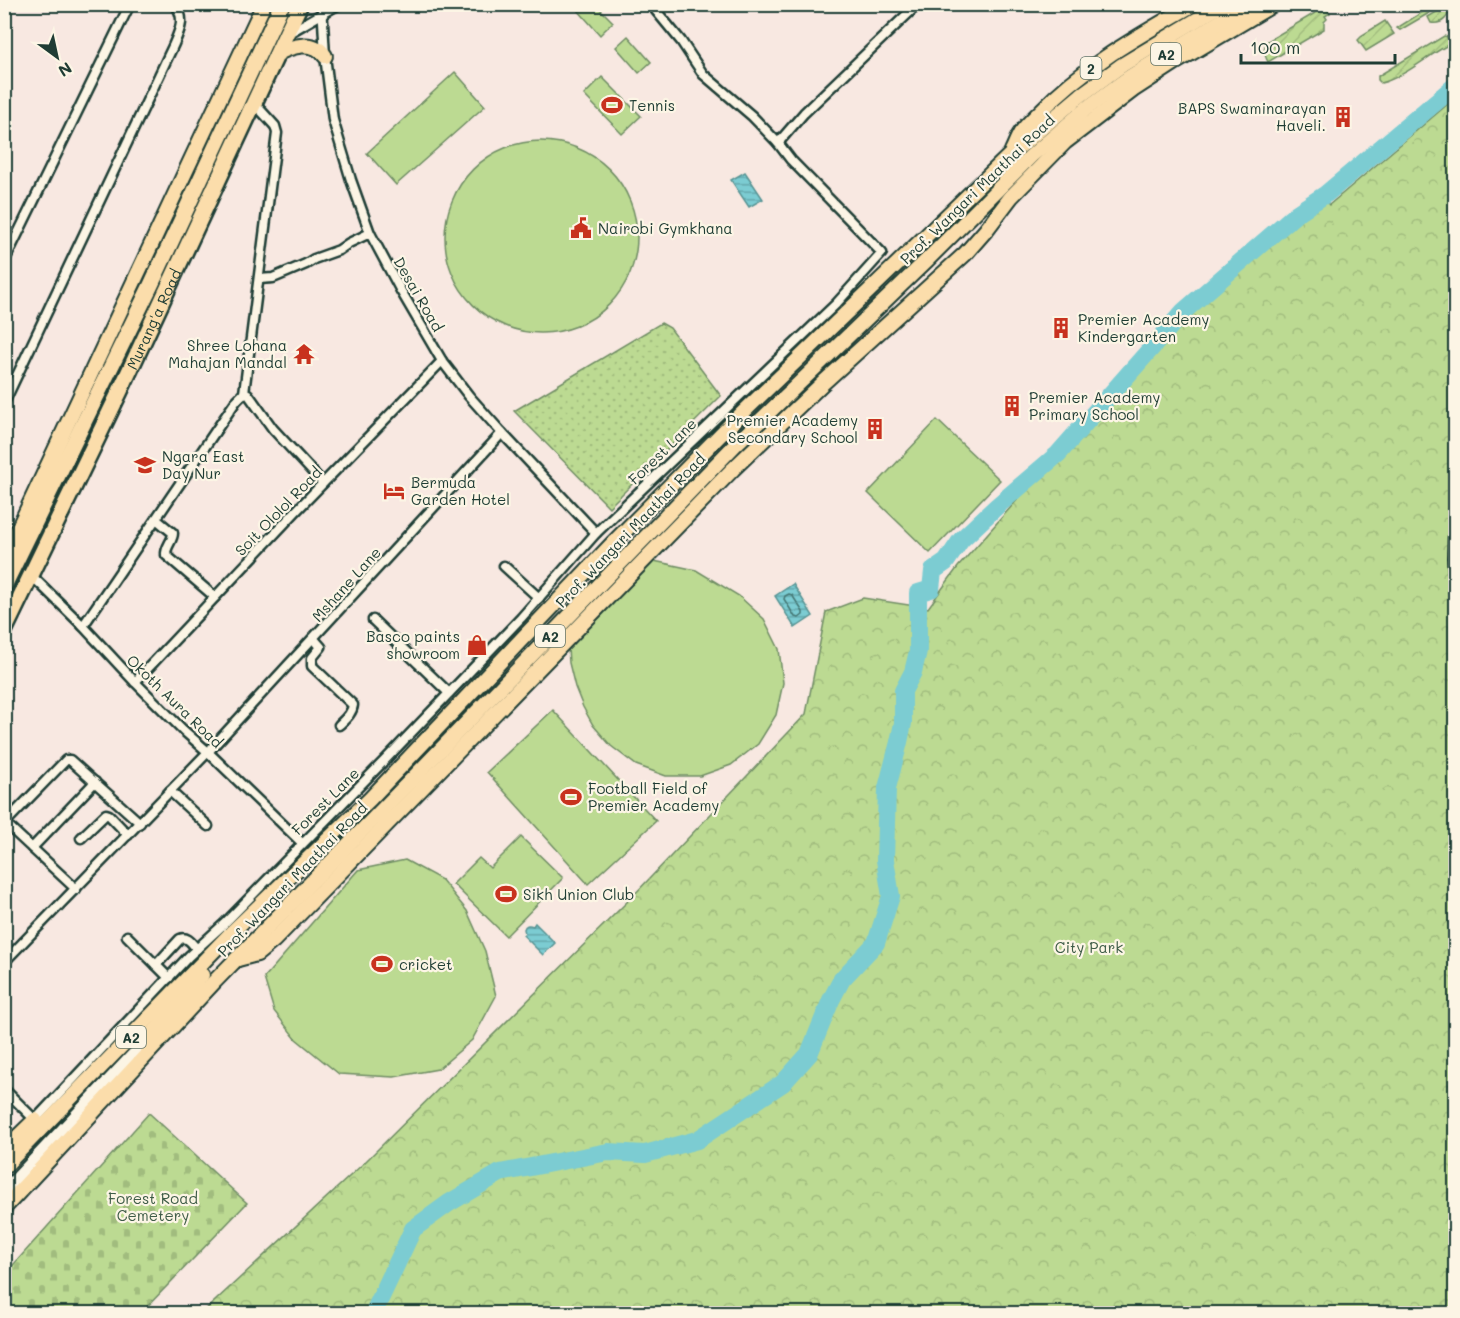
<svg xmlns="http://www.w3.org/2000/svg" width="1460" height="1318" font-family="Mali,sans-serif">
<defs>
<pattern id="grass-dots" width="8" height="8" patternUnits="userSpaceOnUse" patternTransform="scale(1.5)"><rect width="8" height="8" fill="#bcda92"/><path d="M2 2h.1M6 6h.1" fill="none" stroke="#a1bc7e" stroke-width="1.8" stroke-linecap="round"/></pattern>
<pattern id="cemetery-stones" width="16" height="16" patternUnits="userSpaceOnUse" patternTransform="scale(1.5)"><rect width="16" height="16" fill="#bcda92"/><path d="M2 7V4a2 2 0 0 1 4 0v3zM10 15v-3a2 2 0 0 1 4 0v3z" fill="#a1bc7e"/></pattern>
<pattern id="park-crowns" width="20" height="18" patternUnits="userSpaceOnUse" patternTransform="scale(1.5)"><rect width="20" height="18" fill="#bcda92"/><path d="M2 6a3 3 0 1 1 6 0M12 15a3 3 0 1 1 6 0" fill="none" stroke="#a1bc7e"/></pattern>
<pattern id="garden-furrows" width="10" height="10" patternUnits="userSpaceOnUse" patternTransform="scale(1.5)"><rect width="10" height="10" fill="#bcda92"/><path d="M-1 1l2-2M0 10L10 0M9 11l2-2" fill="none" stroke="#a1bc7e"/></pattern>
<pattern id="water-rules" width="6" height="5" patternUnits="userSpaceOnUse" patternTransform="scale(1.5)"><rect width="6" height="5" fill="#7bccd2"/><path d="M0 2.5h6" fill="none" stroke="#64a7ab"/></pattern>
</defs>
<rect width="100%" height="100%" fill="#f8e8e1"/>
<filter id="ink" filterUnits="userSpaceOnUse"><feTurbulence type="fractalNoise" baseFrequency=".0167" numOctaves="2"/><feDisplacementMap in="SourceGraphic" scale="12" xChannelSelector="R" yChannelSelector="G"/><feConvolveMatrix kernelMatrix="1 2 1 2 8 2 1 2 1" color-interpolation-filters="sRGB"/></filter>
<g filter="url(#ink)">
<path fill="url(#grass-dots)" stroke="#6e8c63" stroke-width="1.5" d="M661 323 670 328 721 396 609 507 514 411Z"/>
<path fill="url(#cemetery-stones)" stroke="#6e8c63" stroke-width="1.5" d="M149 1113 247 1203 141 1313H5V1274Z"/>
<path fill="url(#park-crowns)" stroke="#6e8c63" stroke-width="1.5" d="M1455 98V1313L201 1314 364 1163 631 898 806 714 826 612 863 598 928 608 958 567 1184 311 1324 199 1329 205Z"/>
<g fill="url(#garden-furrows)" stroke="#6e8c63" stroke-width="1.5">
<path d="M1435 4 1450 5C1450 16 1443 25 1431 23L1428 17 1438 11 1436 9 1400 30 1397 28Z"/>
<path d="M1325 7 1330 13 1325 16 1327 19 1324 22V29L1268 62C1264 54 1263 50 1266 42Z"/>
<path d="M1385 21 1394 34 1366 51 1358 40 1361 37V36Z"/>
<path d="M1444 36 1451 38 1452 41 1448 45C1429 55 1401 79 1381 83L1378 80V76Z"/>
</g>
<g fill="#bcda92" stroke="#6e8c63" stroke-width="1.5">
<path d="M581 5H596L613 22 600 35 577 9Z"/>
<path d="M628 36 651 62 639 73 616 47Z"/>
<path d="M455 72 485 106 396 185 367 153Z"/>
<path d="M602 77 641 116 622 134 584 95Z"/>
<circle cx="541" cy="237" r="96"/>
<path d="M937 420 1000 480 930 553 868 493Z"/>
<path d="M654 561 696 570 739 596 764 619 779 649 783 683 776 715 758 744 731 765 700 776H666L636 765 611 746 593 725 583 707 575 687 569 663 568 648Z"/>
<path d="M553 710 656 821 588 884 487 772Z"/>
<path d="M521 837 563 878 506 936 453 884 479 858 490 868Z"/>
<path d="M405 860 442 880 467 911 485 951 496 996 472 1040 438 1069 394 1077 339 1074 296 1039 274 1011 264 978 358 870Z"/>
</g>
<g fill="url(#water-rules)" stroke="#569393" stroke-width="1.5">
<path d="M745 172 763 199 749 207 731 180Z"/>
<path d="M793 584 813 616 795 628 775 596Z"/>
<path d="M535 923 555 943 543 955 523 935 525 933 524 929C525 925 528 924 533 926Z"/>
</g>
<g fill="none" stroke-linecap="round" stroke-linejoin="round">
<path stroke="#447673" stroke-width="1.5" d="M789 594 792 595 803 612V615L799 618 795 617 784 599 785 596Z"/>
<path stroke="#7bccd2" stroke-width="18" d="M373 1314 413 1229 449 1203 500 1173 608 1152 645 1154 697 1140 783 1083 809 1054 831 1000 842 979 876 943 891 896 885 860 887 788 899 742 903 723V691L913 672 918 651V593L931 589 933 571 946 562 961 540 996 507 1058 454 1184 311 1297 213 1326 194 1456 85"/>
<defs>
<g id="street">
<path d="M322 4 325 56 333 120 351 180 370 233 401 291 442 361 469 396 502 433 596 533"/>
<path d="M287 34 339 4"/>
<path d="M778 143 804 113 918 4"/>
<path d="M4 262 130 4"/>
<path d="M259 279 273 278 306 264 314 259 339 250 349 243 370 233"/>
<path d="M244 393 277 133 275 126 254 103"/>
<path d="M4 403 173 46C180 30 186 19 175 4"/>
<path d="M156 519 173 533C173 541 165 547 166 555L215 597"/>
<path d="M504 566 539 598"/>
<path d="M31 575 83 626 135 682 183 730 208 752 302 843"/>
<path d="M373 620 449 693"/>
<path d="M83 626 236 401 244 393 248 394 273 429 323 483"/>
<path d="M314 639 321 647 312 658V666L353 705C352 714 345 719 339 725"/>
<path d="M135 682 298 509 442 361"/>
<path d="M170 791 208 826"/>
<path d="M4 822 76 889"/>
<path d="M5 823 66 760H70L140 823"/>
<path d="M81 838 106 814 109 815 128 835"/>
<path d="M32 848 95 782"/>
<path d="M127 936 156 965 180 939C188 936 192 944 197 949"/>
<path d="M4 962 208 752 502 433"/>
<path d="M156 965 169 978"/>
<path d="M4 1089 35 1120 189 956 224 924 386 759 521 618 596 533 836 304 882 253 791 160 778 143 752 116 703 74 681 41 653 7 650 4"/>
</g>
<g id="secondary">
<path d="M1456 507 1454 558 1456 595"/>
<path d="M4 1192 149 1038"/>
</g>
<g id="primary">
<path d="M277 54C291 46 314 39 325 56"/>
<path d="M1012 151C1015 145 1017 139 1020 134 1026 125 1035 117 1042 110 1085 65 1141 35 1194 4"/>
<path d="M4 559 264 4"/>
<path d="M238 959 257 954 274 940 733 469 824 382 965 254 986 230 1011 197 1065 142 1133 90 1176 62 1274 4"/>
<path d="M149 1038 202 975"/>
<path d="M4 1150 35 1120"/>
<path d="M4 1167 232 932 370 799 613 543 730 425 1010 155 1081 95 1122 65 1223 4"/>
<path d="M4 1208 215 981 418 773 605 579 736 444 927 260 1031 156 1087 108 1131 76 1249 4"/>
</g>
<g id="highway">
<path d="M4 586 151 285 282 4"/>
<path id="s1" d="M4 631 120 391 300 4"/>
</g>
</defs>
<use href="#street" stroke="#1f3d34" stroke-width="13"/>
<use href="#secondary" stroke="#1f3d34" stroke-width="16"/>
<use href="#primary" stroke="#1f3d34" stroke-width="18"/>
<use href="#highway" stroke="#1f3d34" stroke-width="20"/>
<use href="#street" stroke="#fcf5e5" stroke-width="8"/>
<use href="#secondary" stroke="#fcf5e5" stroke-width="12"/>
<use href="#primary" stroke="#fbddab" stroke-width="14"/>
<use href="#highway" stroke="#fbddab" stroke-width="15"/>
</g>
</g>
<defs>
<symbol id="stadium-bare" viewBox="-9 -9 18 18"><path d="M0-5a6.5 5 0 1 0 0 10a6.5 5 0 1 0 0-10ZM-3.5-1.8h7v3.6h-7Z" fill="#c8321e" stroke="#fcf5e5" stroke-width="2.5" paint-order="stroke"/></symbol>
<symbol id="building-bare" viewBox="-9 -9 18 18"><path d="M-4-6H4V6H1V3H-1V6H-4ZM-2.5-4.3h1.7v1.8h-1.7ZM.8-4.3h1.7v1.8H.8ZM-2.5-1h1.7V.8h-1.7ZM.8-1h1.7V.8H.8Z" fill="#c8321e" stroke="#fcf5e5" stroke-width="2.5" paint-order="stroke"/></symbol>
<symbol id="civic-bare" viewBox="-9 -9 18 18"><path d="M-.6-6.5H3V-4.5H.6V-3L4-1V1h2V6H-6V1h2V-1L-.6-3ZM-1.2 2.5V6h2.4V2.5Z" fill="#c8321e" stroke="#fcf5e5" stroke-width="2.5" paint-order="stroke"/></symbol>
<symbol id="temple-bare" viewBox="-9 -9 18 18"><path d="M0-6L5-2H3V0L6.5 2.5H4V6H1.5V3h-3V6H-4V2.5H-6.5L-3 0V-2H-5Z" fill="#c8321e" stroke="#fcf5e5" stroke-width="2.5" paint-order="stroke"/></symbol>
<symbol id="school-bare" viewBox="-9 -9 18 18"><path d="M0-5L7-2L0 1L-7-2ZM-4 1L0 2.5L4 1V4Q0 6-4 4Z" fill="#c8321e" stroke="#fcf5e5" stroke-width="2.5" paint-order="stroke"/></symbol>
<symbol id="hotel-bare" viewBox="-9 -9 18 18"><path d="M-6-4.5h1.5V1H6V5H4.5V3h-9V5H-6ZM-4 0a1.8 1.8 0 1 1 3.6 0ZM.5 0V-2.5h3Q6-2.5 6 0Z" fill="#c8321e" stroke="#fcf5e5" stroke-width="2.5" paint-order="stroke"/></symbol>
<symbol id="shop-bare" viewBox="-9 -9 18 18"><path d="M-5-2.5h2.3a2.7 3.5 0 0 1 5.4 0H5L5.5 6h-11ZM-1.5-2.5h3a1.5 2.3 0 0 0-3 0Z" fill="#c8321e" stroke="#fcf5e5" stroke-width="2.5" paint-order="stroke"/></symbol>
</defs>
<g fill-rule="evenodd">
<use href="#stadium-bare" x="597" y="90" width="30" height="30"/>
<use href="#building-bare" x="1328" y="102" width="30" height="30"/>
<use href="#civic-bare" x="566" y="213" width="30" height="30"/>
<use href="#building-bare" x="1046" y="313" width="30" height="30"/>
<use href="#temple-bare" x="289" y="339" width="30" height="30"/>
<use href="#building-bare" x="997" y="391" width="30" height="30"/>
<use href="#building-bare" x="860" y="414" width="30" height="30"/>
<use href="#school-bare" x="130" y="450" width="30" height="30"/>
<use href="#hotel-bare" x="379" y="476" width="30" height="30"/>
<use href="#shop-bare" x="462" y="630" width="30" height="30"/>
<use href="#stadium-bare" x="556" y="782" width="30" height="30"/>
<use href="#stadium-bare" x="491" y="879" width="30" height="30"/>
<use href="#stadium-bare" x="367" y="949" width="30" height="30"/>
</g>
<g text-anchor="middle" dominant-baseline="central" stroke-width="4.5" stroke-linejoin="round" paint-order="stroke">
<g fill="#fcf5e5" stroke="#617469" stroke-width="1.5">
<rect x="1151" y="43" width="30" height="22" rx="4.5"/>
<rect x="1080.5" y="57" width="21" height="22" rx="4.5"/>
<rect x="535" y="625" width="30" height="22" rx="4.5"/>
<rect x="116" y="1026" width="30" height="22" rx="4.5"/>
</g>
<g font-size="14" font-weight="bold" fill="#1f3d34">
<text x="1166" y="54">A2</text>
<text x="1091" y="68">2</text>
<text x="550" y="636">A2</text>
<text x="131" y="1037">A2</text>
</g>
<g font-size="15" fill="#1f3d34" stroke="#fcf5e5" text-anchor="start">
<text x="629" y="105">Tennis</text>
<text x="1326" y="108" text-anchor="end">BAPS Swaminarayan<tspan x="1326" dy="17">Haveli.</tspan></text>
<text x="598" y="228">Nairobi Gymkhana</text>
<text x="1078" y="319">Premier Academy<tspan x="1078" dy="17">Kindergarten</tspan></text>
<text x="287" y="345" text-anchor="end">Shree Lohana<tspan x="287" dy="17">Mahajan Mandal</tspan></text>
<text x="1029" y="397">Premier Academy<tspan x="1029" dy="17">Primary School</tspan></text>
<text x="858" y="420" text-anchor="end">Premier Academy<tspan x="858" dy="17">Secondary School</tspan></text>
<text x="162" y="456">Ngara East<tspan x="162" dy="17">Day Nur</tspan></text>
<text x="411" y="482">Bermuda<tspan x="411" dy="17">Garden Hotel</tspan></text>
<text x="460" y="636" text-anchor="end">Basco paints<tspan x="460" dy="17">showroom</tspan></text>
<text x="588" y="788">Football Field of<tspan x="588" dy="17">Premier Academy</tspan></text>
<text x="523" y="894">Sikh Union Club</text>
<text x="399" y="964">cricket</text>
</g>
<g font-size="15" fill="#1f3d34" stroke="#fcf5e5">
<text transform="translate(977 189) rotate(-44)">Prof. Wangari Maathai Road</text>
<text transform="translate(419 294) rotate(60)">Desai Road</text>
<text stroke="none"><textPath href="#s1" startOffset="346">Murang'a Road</textPath></text>
<text transform="translate(662 451) rotate(-44)">Forest Lane</text>
<text transform="translate(278 511) rotate(-46)">Soit Ololol Road</text>
<text transform="translate(630 530) rotate(-46)">Prof. Wangari Maathai Road</text>
<text transform="translate(346 584) rotate(-48)">Mshane Lane</text>
<text transform="translate(175 701) rotate(44)">Okoth Aura Road</text>
<text transform="translate(325 801) rotate(-45)">Forest Lane</text>
<text transform="translate(292 879) rotate(-46)">Prof. Wangari Maathai Road</text>
</g>
<g font-size="15" fill="#3e5c47" stroke="#fcf5e5">
<text x="1089" y="947">City Park</text>
<text x="153" y="1198">Forest Road<tspan x="153" dy="17">Cemetery</tspan></text>
</g>
</g>
<rect width="1460" height="1318" fill="none" stroke="#fcf5e5" stroke-width="24"/>
<rect x="12" y="12" width="1436" height="1294" fill="none" stroke="#1f3d34" stroke-width="2" filter="url(#ink)"/>
<g transform="translate(57 57) rotate(147)" stroke="#fcf5e5" stroke-width="4.5" paint-order="stroke">
<path d="M0-4.5L10 22L0 15L-10 22Z" fill="#1f3d34"/>
<text y="-9" font-size="16" font-weight="bold" text-anchor="middle" fill="#1f3d34">N</text>
</g>
<path d="M1241 54v9h154v-9" fill="none" stroke="#1f3d34" stroke-width="3"/>
<text x="1250" y="54" font-size="18" fill="#1f3d34" stroke="#fcf5e5" stroke-width="4.5" paint-order="stroke">100 m</text>
</svg>
